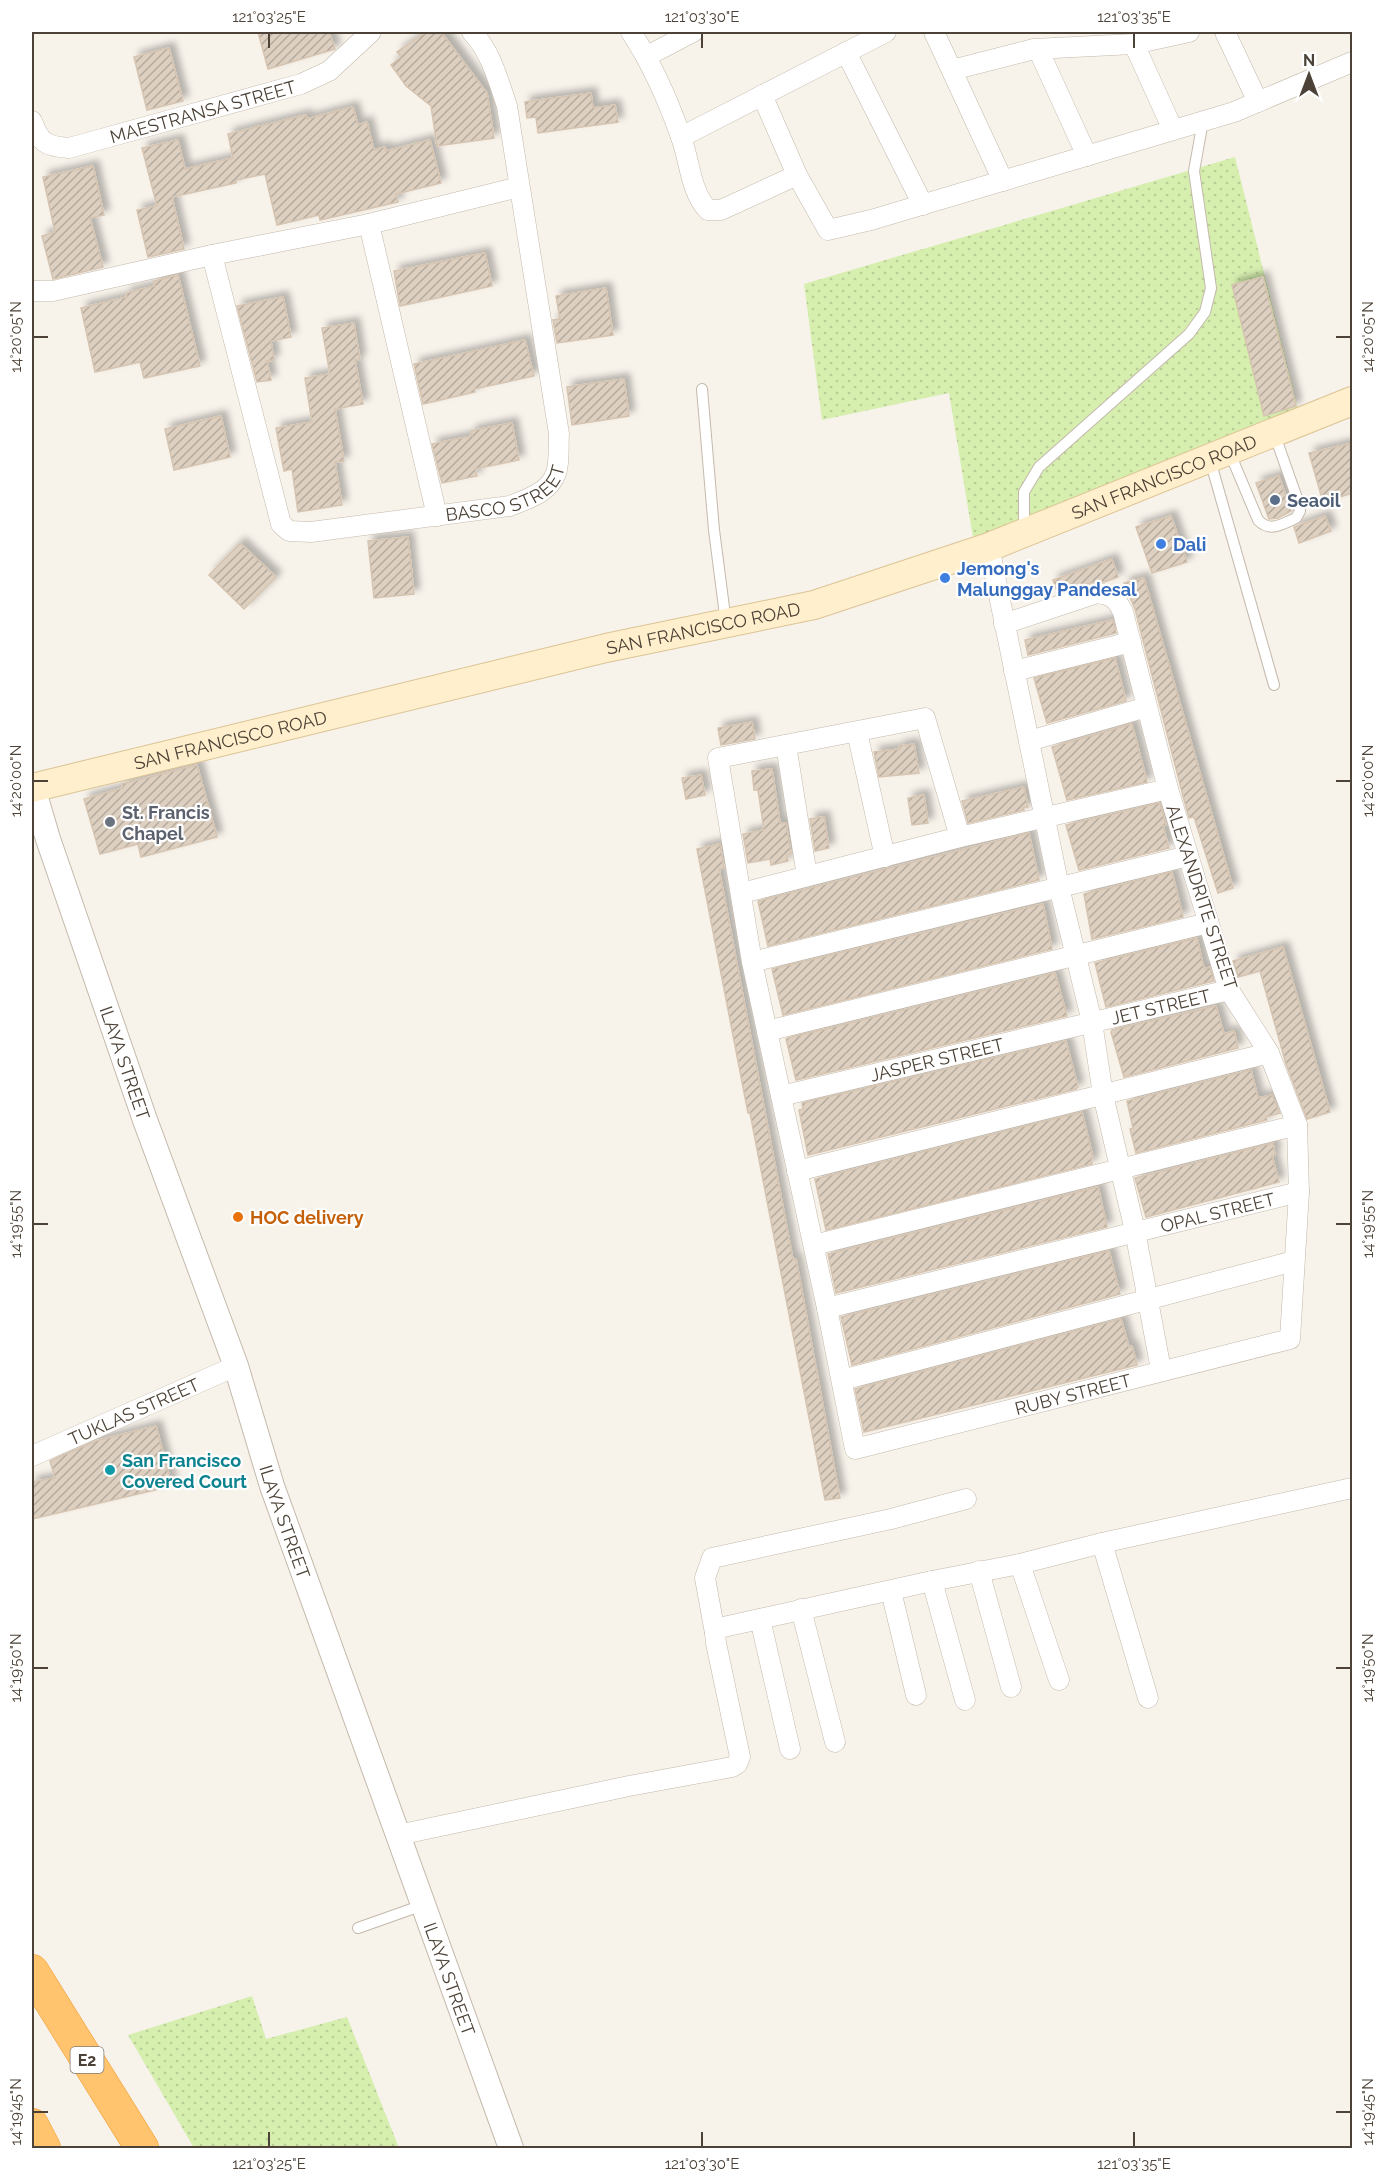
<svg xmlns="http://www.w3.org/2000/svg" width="1384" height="2180" font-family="Raleway,sans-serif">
<defs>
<pattern id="grass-dots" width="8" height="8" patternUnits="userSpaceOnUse" patternTransform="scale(1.5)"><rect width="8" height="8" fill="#d6efaf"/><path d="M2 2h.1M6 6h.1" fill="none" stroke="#b9ce97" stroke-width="1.8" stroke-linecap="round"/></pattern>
<pattern id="building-hatch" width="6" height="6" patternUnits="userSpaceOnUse" patternTransform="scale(1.5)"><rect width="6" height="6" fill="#ddd0c1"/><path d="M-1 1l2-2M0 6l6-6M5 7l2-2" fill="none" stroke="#b5aa9e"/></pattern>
<filter id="shadow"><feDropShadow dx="5.5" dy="-5.5" stdDeviation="3" flood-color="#0004"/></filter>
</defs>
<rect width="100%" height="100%" fill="#f7f2ea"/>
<g fill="url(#grass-dots)">
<path d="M1235 157 1298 409 974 544 949 393 822 420 804 284Z"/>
<path d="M252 1996 266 2039 347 2017 399 2148H194L128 2035Z"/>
</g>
<g fill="url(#building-hatch)" stroke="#d6c4b0" stroke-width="1.5" filter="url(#shadow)">
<path d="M258 32H329L335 49 268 69Z"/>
<path d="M426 32H441L487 93 494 138 437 146 431 106 406 86 391 65 401 57 397 52Z"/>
<path d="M169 48 183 101 147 110 134 57Z"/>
<path d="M591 93 593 108 615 105 618 122 538 133 536 117 527 118 525 102Z"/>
<path d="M353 107 358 125 367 122 374 150 385 147 386 151 430 140 441 183 396 194 398 202 320 220 319 215 277 225 265 174 236 180V183L172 197 184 249 148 257 137 210 157 206 142 148 178 140 185 169 233 158 228 134 306 115 307 119Z"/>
<path d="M93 166 104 215 90 218 103 267 53 279 42 236 55 232 43 177Z"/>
<path d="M485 253 492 286 400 306 394 271Z"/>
<path d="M178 275 200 366 144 378 140 362 95 372 81 308 127 297 126 293 155 286 154 281Z"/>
<path d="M1263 277 1296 406 1264 416 1232 285Z"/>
<path d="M606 288 613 335 557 343 553 320 560 319 556 296Z"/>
<path d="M283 297 291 337 271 341 274 360 267 361 271 380 257 382 237 306Z"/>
<path d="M354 323 360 360H355L363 404 335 409 344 461 335 462 342 505 298 512 292 469 284 471 276 428 312 422 305 378 330 374 322 328Z"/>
<path d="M525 340 534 376 474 389 475 392 423 404 414 364Z"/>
<path d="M624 379 629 416 572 425 567 387Z"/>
<path d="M221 416 230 457 174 470 165 429Z"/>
<path d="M512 423 519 460 475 469 477 476 442 483 432 444 472 436 471 431Z"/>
<path d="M1349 444 1353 461V493L1323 502 1309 453Z"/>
<path d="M1279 476 1291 511 1278 518 1269 519 1256 483Z"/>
<path d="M1171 516 1187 562 1152 573 1136 527Z"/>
<path d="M1325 516 1331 531 1299 543 1294 527Z"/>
<path d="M408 537 414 594 374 598 368 541Z"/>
<path d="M240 543 276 577 244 609 209 575Z"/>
<path d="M1112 559 1118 577 1104 582H1093L1058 594 1053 580Z"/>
<path d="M1144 578 1233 888 1218 893 1194 817 1189 818 1183 796 1135 609 1124 583Z"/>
<path d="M1113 620 1116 633 1028 655 1025 640Z"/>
<path d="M1115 658 1126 701 1047 723 1034 678Z"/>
<path d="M752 722 755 739 721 745 718 728Z"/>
<path d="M1132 724 1147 782 1067 800 1052 747Z"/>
<path d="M914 744 919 773 879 777 874 752 900 749 899 746Z"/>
<path d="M197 765 217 837 141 857 138 844 100 854 84 799 123 788 122 784Z"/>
<path d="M772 769 780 823H786L791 854 787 855 788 861 771 865 770 859 748 863 743 834 764 830 758 790H754L752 771Z"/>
<path d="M701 775 705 795 686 799 682 778Z"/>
<path d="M1024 787 1028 807 1023 808 1024 810 968 823 962 801Z"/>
<path d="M924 795 928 823 912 825 908 798Z"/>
<path d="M1160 803 1166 825 1163 826 1169 848 1079 870 1066 825Z"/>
<path d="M824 817 829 848 815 851 810 819Z"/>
<path d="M1029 833 1039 880 768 946 758 901Z"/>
<path d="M720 844 724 868 719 869 793 1260 796 1259 840 1498 825 1500 750 1113H748L697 849Z"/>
<path d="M1172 872 1183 917 1092 939 1084 894Z"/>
<path d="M1043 904 1052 949 783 1015 772 969Z"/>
<path d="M1197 938 1203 965 1205 969 1210 967 1214 981 1106 1007 1095 963Z"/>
<path d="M1283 947 1330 1112 1307 1119 1286 1064 1260 971 1238 977 1233 961Z"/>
<path d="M1055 973 1067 1016 796 1080 786 1039 788 1038Z"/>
<path d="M1216 1006 1224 1034 1234 1031 1238 1048 1124 1077 1111 1032 1112 1030Z"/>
<path d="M1066 1041 1078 1087 1076 1089 808 1155 799 1110 803 1109 802 1103Z"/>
<path d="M1251 1070 1258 1098 1272 1095 1280 1113 1266 1117 1267 1120 1136 1153 1130 1129 1133 1128 1127 1101Z"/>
<path d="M1082 1112 1093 1158H1091L1092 1164 826 1230 815 1179Z"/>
<path d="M1273 1143 1275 1155 1272 1156 1279 1182 1146 1217 1135 1178Z"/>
<path d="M1098 1187 1107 1227 836 1293 828 1254Z"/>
<path d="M1109 1251 1120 1294 852 1365 841 1317Z"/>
<path d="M1121 1319 1129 1347 1132 1346 1137 1365 864 1432 855 1389Z"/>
<path d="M156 1426 172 1486 32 1519V1482L55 1478 50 1461 96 1441Z"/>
</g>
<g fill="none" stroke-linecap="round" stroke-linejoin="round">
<defs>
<g id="service">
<path d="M702 389 714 530 726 623"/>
<path d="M1229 451 1258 520C1270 533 1282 524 1296 518L1300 511 1298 501 1274 433"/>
<path d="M1210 460 1274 685"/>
<path d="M1024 530V492L1039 467 1189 334 1205 312 1211 288 1194 171 1203 121"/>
<path d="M358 1928 423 1905"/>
</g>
<g id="minor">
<path d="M631 32C652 64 668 100 681 137 690 161 690 191 708 210H721L797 175 828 230 871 220 1234 112 1352 62"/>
<path d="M934 32 1003 181"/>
<path d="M1225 32 1258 102"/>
<path d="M1134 44 1173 130"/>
<path d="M1038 49 1087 156"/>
<path d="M846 52 923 205"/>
<path d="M647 56 693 32"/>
<path d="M952 70 1034 49 1134 44 1189 32"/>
<path d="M762 95 797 175"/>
<path id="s1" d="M32 121C40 143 45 146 69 148L301 84 329 71 371 32"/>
<path d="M681 137 886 32"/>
<path d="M369 224 437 516"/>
<path id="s2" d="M212 255 281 524 289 531 311 532 510 506C527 499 549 493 556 473 560 462 558 446 559 434L507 106C498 80 491 52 472 32"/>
<path d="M32 291H53L212 255 369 224 519 187"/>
<path d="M989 547 1059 887 1092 1022 1103 1095 1135 1231 1161 1370"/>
<path d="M1014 671 1131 642"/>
<path d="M857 732 885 857"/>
<path d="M1029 741 1147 707"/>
<path d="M786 745 807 876"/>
<path id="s3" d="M960 837 925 718 718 758 752 962 827 1308 855 1449 1290 1339 1299 1192 1297 1125 1269 1053 1229 990 1168 789 1123 612C1116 598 1112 595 1097 593L1004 624"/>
<path d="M742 893 960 837 1168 789"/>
<path d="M752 962 1188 856"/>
<path d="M767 1031 1208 923"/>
<path id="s4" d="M781 1096 1229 990"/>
<path d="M797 1171 1269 1053"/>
<path d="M814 1245 1297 1125"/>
<path id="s5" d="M827 1308 1299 1192"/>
<path d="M842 1380 1294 1261"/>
<path id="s6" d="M32 1456 236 1366"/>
<path d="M1102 1543 1148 1698"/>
<path d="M1020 1564 1059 1680"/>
<path d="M979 1571 1011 1687"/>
<path d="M932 1581 965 1700"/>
<path d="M891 1591 916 1695"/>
<path d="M801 1609 835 1742"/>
<path d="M760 1619 790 1749"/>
<path d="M715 1633 705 1578 712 1558 891 1519 966 1499"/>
<path d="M398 1835 629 1786 732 1767 737 1764 740 1757 716 1643 715 1633 719 1628 932 1581 1020 1564 1102 1543 1352 1488"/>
</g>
<g id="tertiary">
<path id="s7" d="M33 788 48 839 145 1120 236 1366 272 1486 511 2148"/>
</g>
<g id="secondary">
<path id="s8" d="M32 788 606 648 814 605 989 547 1352 401"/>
</g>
<g id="motorway">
<path d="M32 1971 142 2148"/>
<path d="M32 2125 44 2148"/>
</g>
</defs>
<use href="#service" stroke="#c4b9ab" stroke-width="12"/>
<use href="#minor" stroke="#c4b9ab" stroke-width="21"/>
<use href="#tertiary" stroke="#c4b9ab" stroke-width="26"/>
<use href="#secondary" stroke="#dcc495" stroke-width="30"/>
<use href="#motorway" stroke="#f09a2b" stroke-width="34"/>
<use href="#service" stroke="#fff" stroke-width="10"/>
<use href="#minor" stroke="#fff" stroke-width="20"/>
<use href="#tertiary" stroke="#fff" stroke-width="24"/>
<use href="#secondary" stroke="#ffefcc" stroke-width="28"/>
<use href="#motorway" stroke="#ffc46d" stroke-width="33"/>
</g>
<path fill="none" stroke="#4c4237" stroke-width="2" d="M269 33V48M702 33V48M1134 33V48M33 337H48M1336 337H1351M33 781H48M1336 781H1351M33 1224H48M1336 1224H1351M33 1668H48M1336 1668H1351M33 2112H48M1336 2112H1351M269 2132V2147M702 2132V2147M1134 2132V2147"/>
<circle fill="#5c6f8a" stroke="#fff" stroke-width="2" cx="1275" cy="500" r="6"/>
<g fill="#3f7fe0" stroke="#fff" stroke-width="2">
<circle cx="1161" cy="544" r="6"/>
<circle cx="945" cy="578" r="6"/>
</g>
<circle fill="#6b7280" stroke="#fff" stroke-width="2" cx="110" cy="822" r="6"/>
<circle fill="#e8710a" stroke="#fff" stroke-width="2" cx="238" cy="1217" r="6"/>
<circle fill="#0f9aa8" stroke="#fff" stroke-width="2" cx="110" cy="1470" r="6"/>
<g text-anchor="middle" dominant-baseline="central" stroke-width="4.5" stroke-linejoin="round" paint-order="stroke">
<rect fill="#fff" stroke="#827b73" stroke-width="1.5" x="70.5" y="2047" width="33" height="26" rx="4.5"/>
<g font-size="16" font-weight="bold" fill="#4c4237">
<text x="87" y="2060">E2</text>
</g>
<g font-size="18" fill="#4c4237" stroke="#fff">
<text stroke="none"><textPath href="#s1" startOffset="189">MAESTRANSA STREET</textPath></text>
<text stroke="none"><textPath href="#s8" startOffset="1176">SAN FRANCISCO ROAD</textPath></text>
<text stroke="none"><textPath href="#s2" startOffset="512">BASCO STREET</textPath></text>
<text stroke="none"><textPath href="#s8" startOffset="690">SAN FRANCISCO ROAD</textPath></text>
<text stroke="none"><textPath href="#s8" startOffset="204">SAN FRANCISCO ROAD</textPath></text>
<text transform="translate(1202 897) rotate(72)">ALEXANDRITE STREET</text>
<text stroke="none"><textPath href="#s4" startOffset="390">JET STREET</textPath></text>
<text stroke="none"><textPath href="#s4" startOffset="160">JASPER STREET</textPath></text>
<text stroke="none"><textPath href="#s7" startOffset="290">ILAYA STREET</textPath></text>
<text stroke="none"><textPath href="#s5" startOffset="402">OPAL STREET</textPath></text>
<text stroke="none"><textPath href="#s3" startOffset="1264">RUBY STREET</textPath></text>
<text stroke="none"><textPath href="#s6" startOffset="111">TUKLAS STREET</textPath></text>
<text stroke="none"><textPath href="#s7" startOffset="776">ILAYA STREET</textPath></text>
<text stroke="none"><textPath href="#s7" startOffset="1262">ILAYA STREET</textPath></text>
</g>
<g font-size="18" font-weight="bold" fill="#4e5e75" stroke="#fff" text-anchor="start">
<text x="1287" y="500">Seaoil</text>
</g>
<g font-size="18" font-weight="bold" fill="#366cbe" stroke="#fff" text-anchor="start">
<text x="1173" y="544">Dali</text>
<text x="957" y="568">Jemong's<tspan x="957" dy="21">Malunggay Pandesal</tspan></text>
</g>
<g font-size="18" font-weight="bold" fill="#5b616d" stroke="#fff" text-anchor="start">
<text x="122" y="812">St. Francis<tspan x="122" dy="21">Chapel</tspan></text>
</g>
<g font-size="18" font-weight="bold" fill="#c56008" stroke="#fff" text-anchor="start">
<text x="250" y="1217">HOC delivery</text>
</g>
<g font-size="18" font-weight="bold" fill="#0d838f" stroke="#fff" text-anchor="start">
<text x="122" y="1460">San Francisco<tspan x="122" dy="21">Covered Court</tspan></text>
</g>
</g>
<rect width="1384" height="2180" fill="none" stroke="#ffffff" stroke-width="66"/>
<g transform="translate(1309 75)" stroke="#ffffff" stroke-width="4.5" paint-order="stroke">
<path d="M0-4.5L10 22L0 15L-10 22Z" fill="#4c4237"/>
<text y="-9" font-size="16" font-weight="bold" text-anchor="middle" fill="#4c4237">N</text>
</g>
<rect x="33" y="33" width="1318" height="2114" fill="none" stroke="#4c4237" stroke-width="2"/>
<g font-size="15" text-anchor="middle" fill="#4c4237">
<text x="269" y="22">121°03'25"E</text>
<text x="702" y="22">121°03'30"E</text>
<text x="1134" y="22">121°03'35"E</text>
<text transform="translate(16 337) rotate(-90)" y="5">14°20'05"N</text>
<text transform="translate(1368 337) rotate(-90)" y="5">14°20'05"N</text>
<text transform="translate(16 781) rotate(-90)" y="5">14°20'00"N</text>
<text transform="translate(1368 781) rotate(-90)" y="5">14°20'00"N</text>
<text transform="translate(16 1224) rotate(-90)" y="5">14°19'55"N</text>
<text transform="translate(1368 1224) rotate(-90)" y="5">14°19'55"N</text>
<text transform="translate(16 1668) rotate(-90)" y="5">14°19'50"N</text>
<text transform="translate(1368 1668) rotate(-90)" y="5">14°19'50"N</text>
<text transform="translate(16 2112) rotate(-90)" y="5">14°19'45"N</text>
<text transform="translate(1368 2112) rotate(-90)" y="5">14°19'45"N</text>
<text x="269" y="2169">121°03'25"E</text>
<text x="702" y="2169">121°03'30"E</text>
<text x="1134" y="2169">121°03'35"E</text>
</g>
</svg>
